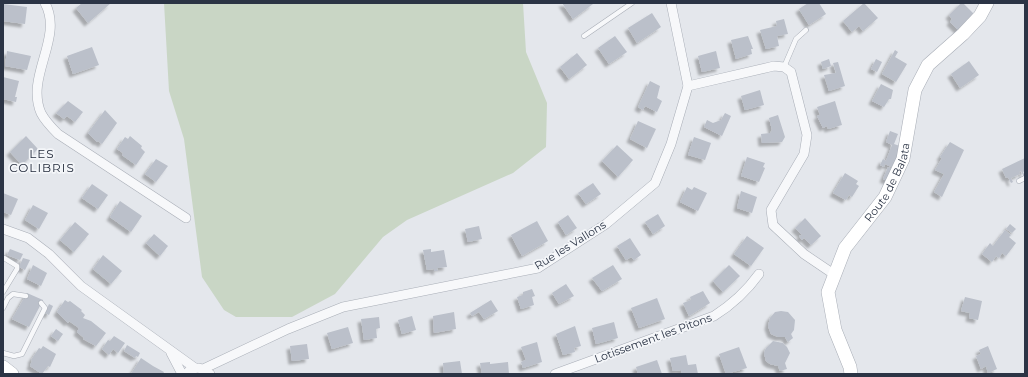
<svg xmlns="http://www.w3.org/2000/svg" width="1028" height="377" font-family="Montserrat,sans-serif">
<defs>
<filter id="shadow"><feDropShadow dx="-3.5" dy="3.5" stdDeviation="1" flood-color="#0004"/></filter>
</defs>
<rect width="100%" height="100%" fill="#e4e7ec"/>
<path fill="#c9d6c5" d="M164 3H523L526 52 547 103 546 147 513 173 407 220 383 237 335 294 292 317H236L224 310 202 277 184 139 169 91Z"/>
<g fill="#bbc0ca" filter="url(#shadow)">
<path d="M82 3H111L88 23 76 8Z"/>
<path d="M562 3H592L593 4 573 19Z"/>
<path d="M808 3H819L826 14 809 25 799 9Z"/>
<path d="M864 3 878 18 863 31 859 26 852 32 843 21Z"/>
<path d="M961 3H963L976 16 960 32 950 22 952 19 949 15Z"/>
<path d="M3 4 27 7 25 24 3 21Z"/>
<path d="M652 13 661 27 637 43 628 28Z"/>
<path d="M784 19 788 34 777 36 779 46 766 49 760 30 777 26 776 21Z"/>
<path d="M615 36 627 52 609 64 598 48Z"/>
<path d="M748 36 753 49H751L752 54 736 59 731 40Z"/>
<path d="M92 47 99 65 73 74 67 56Z"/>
<path d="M895 50 898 52 895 57 907 64 896 82 882 74Z"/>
<path d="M7 51 31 56 27 70 5 66Z"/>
<path d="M716 51 720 68 702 72 698 56Z"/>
<path d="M577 53 587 65 569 79 560 67Z"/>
<path d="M829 59 831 66 823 69 821 62Z"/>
<path d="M876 59 882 62 877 72 871 69Z"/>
<path d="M969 61 979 75 960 88 951 74Z"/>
<path d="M838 62 845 86 829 91 824 75 836 73 833 63Z"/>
<path d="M3 77 19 81 15 97H17L16 102 3 99Z"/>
<path d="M650 81 660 86 657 98 662 101 657 112 645 106 643 110 638 107Z"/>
<path d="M881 84 893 90 891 99H889L884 107 872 101Z"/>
<path d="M760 90 764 105 745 110 741 96Z"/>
<path d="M68 101 83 112 75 122 67 116 64 119 56 113Z"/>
<path d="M835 101 842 125 828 129 827 126 823 128 817 116 820 115 817 107Z"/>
<path d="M105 110 117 123 102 144 98 141 97 142 88 133Z"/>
<path d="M725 113 731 116 722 136 704 127 707 120 713 123 721 120Z"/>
<path d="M778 115 785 137 782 142 762 143 761 134 770 133 772 130 769 118Z"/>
<path d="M638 121 656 129 647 148 630 139Z"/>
<path d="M890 131 898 134 894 144 903 147 895 169 885 164 884 167 880 165 883 159 886 161 892 145 886 142Z"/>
<path d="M26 136 38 149 22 165 10 152Z"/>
<path d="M130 136 142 146 141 148 145 152 136 165 122 155 123 153 117 149 125 137 128 139Z"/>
<path d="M694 137 711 143 705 160 688 155Z"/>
<path d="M950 142 964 150 942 197 934 192 944 174 935 170 942 158 940 157Z"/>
<path d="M617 145 633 160 618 177 602 161Z"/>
<path d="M747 157 765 163 763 167 765 168 759 182 741 176Z"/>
<path d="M1025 158V171L1023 172 1025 176 1024 177 1021 171 1019 172 1020 174 1011 178 1013 182 1011 183 1008 177 1006 178 1002 169Z"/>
<path d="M156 159 168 166 156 182 145 174Z"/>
<path d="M888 167 895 170 890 182 883 179Z"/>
<path d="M845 173 858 181 856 184 859 186 852 197 849 195 846 200 833 193Z"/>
<path d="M593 183 601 194 586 204 578 193Z"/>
<path d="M92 184 108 195 98 209 82 198Z"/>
<path d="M687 187 692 190 694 187 707 193 698 211 680 202Z"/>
<path d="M741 191 757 197 752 213 737 208Z"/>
<path d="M3 193 18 199 11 215 3 212Z"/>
<path d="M120 201 142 216 131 232 110 217Z"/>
<path d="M33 205 48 213 39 229 25 220Z"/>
<path d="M658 214 665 226 653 234 645 222Z"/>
<path d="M568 215 577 228 566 235 558 222Z"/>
<path d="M805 218 821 236 811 245 804 238 802 240 799 236 802 235 795 228Z"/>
<path d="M537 221 548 241 522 256 511 235Z"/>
<path d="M75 222 89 234 74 252 60 240Z"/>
<path d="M1010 224 1016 229 1012 233 1006 229Z"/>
<path d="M479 226 482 239 468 242 465 229Z"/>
<path d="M1005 230 1011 235 1009 237 1016 243 1006 256 1002 253 999 258 996 256 992 262 982 254 990 243 993 246Z"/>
<path d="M154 234 168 246 160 256 146 243Z"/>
<path d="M747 236 764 248 751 266 734 254Z"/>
<path d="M630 238 641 255 634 260 631 257 626 260 617 246Z"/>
<path d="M10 249 23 254 20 260 7 255Z"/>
<path d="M431 249V252L444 250 447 267 437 268 438 271H434V269L427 270 423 250Z"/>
<path d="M103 255 122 271 111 284 93 269Z"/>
<path d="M23 258 30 260 25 270 19 267Z"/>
<path d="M33 265 47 273 41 286 27 279Z"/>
<path d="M613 265 622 279 602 291 592 278Z"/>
<path d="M729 265 740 276 723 292 713 281Z"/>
<path d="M566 284 574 296 559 304 552 293Z"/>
<path d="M532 289 535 296 532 297 534 305 521 309 517 297 523 295V292Z"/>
<path d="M703 291 710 303 689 316 683 303 691 300 690 297Z"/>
<path d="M27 293 43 300 29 327 12 319Z"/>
<path d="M965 297 982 301 978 320 969 318 970 313 961 311Z"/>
<path d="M657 298 665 319 639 328 631 308Z"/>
<path d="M65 300 68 302 70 301 82 310 81 311 85 315 83 318 91 321 106 333 96 346 83 339 84 338 77 332 79 328 69 321 68 323 57 312Z"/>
<path d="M491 300 498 311 484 319 479 312 472 316 470 313Z"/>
<path d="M49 304 53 306 49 315 45 313Z"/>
<path d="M781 311 788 312 795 320 794 330 791 334 793 338 788 342 785 337H778L771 334 768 326 770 318 775 312Z"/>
<path d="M454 312 456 329 434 333 433 316Z"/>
<path d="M412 316 416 330 402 334 398 320Z"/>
<path d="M379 317 380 328 376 329 377 338 364 340 361 319Z"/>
<path d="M614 322 618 338 596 344 592 328Z"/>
<path d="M575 326 581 346 574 348 575 352 563 355 556 334Z"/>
<path d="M348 327 353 343 332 349 327 333Z"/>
<path d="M56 329 63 334 58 341 51 336Z"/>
<path d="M114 336 125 343 118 353 113 349 109 355 102 349 108 340 110 341Z"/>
<path d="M773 341 783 343 787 347 790 353 785 363 787 369 780 371 778 366 770 364 766 361 764 353 766 348Z"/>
<path d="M537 342 542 362 523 368 521 362 526 360 521 347Z"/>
<path d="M307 344 309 359 292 361 290 346Z"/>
<path d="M127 345 140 353 138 357 136 356 135 358 124 351Z"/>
<path d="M43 346 56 354 50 367 48 366 42 374 30 366 32 361 31 360 39 348 41 349Z"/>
<path d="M988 346 997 369 988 373 986 366 981 369 976 356 981 354 979 350Z"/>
<path d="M739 347 747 368 726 374 719 354Z"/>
<path d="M686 355 688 365 696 364 698 374H682L681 370 673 371 670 358Z"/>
<path d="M141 358 153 366 164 372 163 374H131Z"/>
<path d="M657 360 662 374H638L636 367Z"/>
<path d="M460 361 462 374H444L443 363Z"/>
<path d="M490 362V364L508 362 509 374H482L480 363Z"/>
</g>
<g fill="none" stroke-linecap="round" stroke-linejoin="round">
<defs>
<g id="service">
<path d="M584 36 632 3"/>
<path d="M784 67 796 39 806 30"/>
<path d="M1019 181 1025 178"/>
<path d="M3 292 17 269V266L4 258"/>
<path d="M3 308 8 298 13 294 26 296"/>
<path d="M3 353 14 356 22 354 45 308 41 303"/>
</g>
<g id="minor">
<path d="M45 3C64 38 25 76 41 113 45 121 52 128 58 134L186 218"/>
<path d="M688 86 774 66 784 67 791 72 807 135 804 154 771 210 773 225 804 254 835 275"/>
<path d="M3 229 28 238 49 254 81 286 195 368"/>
<path d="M171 353 182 374"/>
<path d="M203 369 288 329 343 307 538 268 606 224 655 183 671 144 688 86 671 3"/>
<path d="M186 374 191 369 199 368 210 374"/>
<path d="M555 374 714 316C733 304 746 292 759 274"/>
</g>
<g id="secondary">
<path d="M3 367 12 374"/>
<path id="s1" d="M851 374 850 367 835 330 828 292 845 248 885 197 903 159 915 90 928 65 963 34 980 16 987 3"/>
</g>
</defs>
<use href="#service" stroke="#a9aeb7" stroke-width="5.5"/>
<use href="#minor" stroke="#a9aeb7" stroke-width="10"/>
<use href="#secondary" stroke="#a9aeb7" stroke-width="14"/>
<use href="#service" stroke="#f7f8fa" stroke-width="4.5"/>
<use href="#minor" stroke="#f7f8fa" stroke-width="9"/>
<use href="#secondary" stroke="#fff" stroke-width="13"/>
</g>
<g text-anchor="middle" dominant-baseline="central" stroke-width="3.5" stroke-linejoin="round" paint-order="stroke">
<g font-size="11" fill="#2b3445" stroke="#f4f6f9">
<text stroke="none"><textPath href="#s1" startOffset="212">Route de Balata</textPath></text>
<text transform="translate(570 245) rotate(-32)">Rue les Vallons</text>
<text transform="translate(653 338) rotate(-20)">Lotissement les Pitons</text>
</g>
<g font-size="12" letter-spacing="1" fill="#1d2536" stroke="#f4f6f9">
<text x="42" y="153">LES<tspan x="42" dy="14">COLIBRIS</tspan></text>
</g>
</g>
<rect width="1028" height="377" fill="none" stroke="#2b3445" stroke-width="8"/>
</svg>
